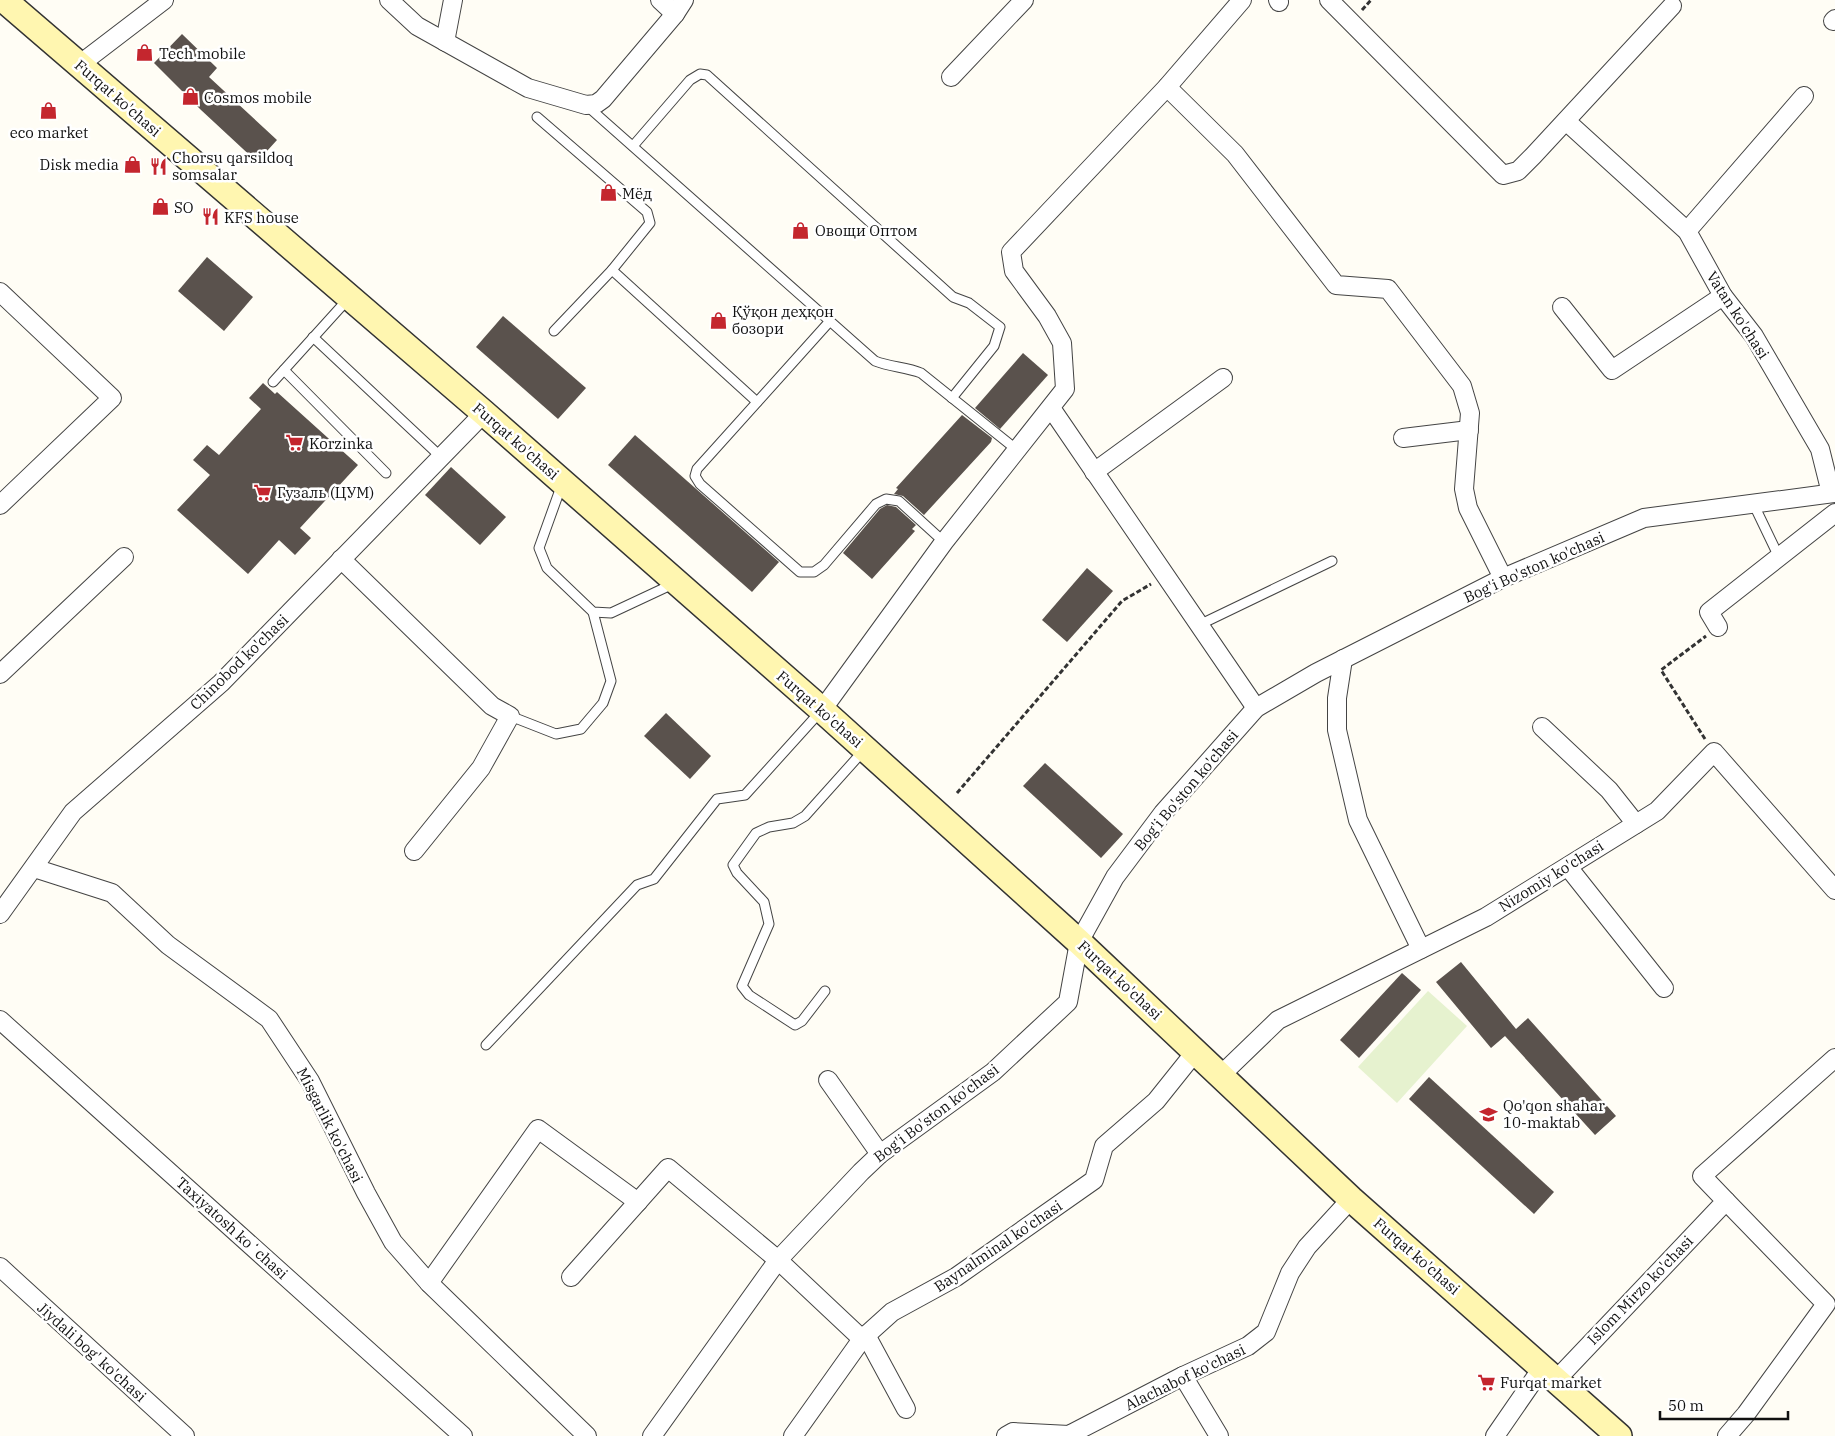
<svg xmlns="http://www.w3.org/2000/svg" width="1835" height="1436" font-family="'IBM Plex Serif',serif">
<rect width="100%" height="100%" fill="#fffdf5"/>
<path fill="#e6f2cf" d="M1428 991 1467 1026 1397 1103 1358 1067Z"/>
<g fill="#5a524d">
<path d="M182 34 217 68 209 77 277 140 257 162 201 110 154 63Z"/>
<path d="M207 257 253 297 224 331 178 291Z"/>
<path d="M503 316 586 388 558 419 476 347Z"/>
<path d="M1023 353 1048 375 1000 429 975 408Z"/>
<path d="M263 383 275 394 277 392 358 465 300 528 311 538 295 555 279 540 248 574 177 510 210 475 193 460 207 445 219 455 261 409 249 398Z"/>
<path d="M962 415 992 438 991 442 924 515 903 496 894 494 898 489 896 488Z"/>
<path d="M635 435 779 562 752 592 608 465Z"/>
<path d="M451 467 506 517 480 545 425 495Z"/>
<path d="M887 505 896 507 916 525 912 529 915 531 872 579 843 553 880 509Z"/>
<path d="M1087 568 1113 591 1067 642 1042 620Z"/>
<path d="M666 713 711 756 690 779 644 736Z"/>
<path d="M1045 763 1123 834 1101 858 1023 786Z"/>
<path d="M1461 962 1516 1029 1528 1018 1616 1116 1595 1135 1505 1036 1491 1048 1436 982Z"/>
<path d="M1402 973 1421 990 1359 1058 1340 1040Z"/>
<path d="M1429 1077 1554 1192 1534 1214 1409 1099Z"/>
</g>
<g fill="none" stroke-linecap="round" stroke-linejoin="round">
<defs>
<g id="service">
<path d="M586 105 875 361C890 367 906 367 921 373L1017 450"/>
<path d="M537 117 647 212 650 223 612 270 554 331"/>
<path d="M633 146 690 80 700 74 707 75 953 297 969 303 1000 327 994 346 952 398"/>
<path d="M612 270 757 402"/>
<path d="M830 321 697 469 695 476 700 484 800 572H814L824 565 876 504 886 499 899 501 944 542"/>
<path d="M313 337 441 457"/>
<path d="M284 370 386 473"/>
<path d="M273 382 348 299"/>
<path d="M562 484 539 548 547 568 593 612 611 613 673 584"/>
<path d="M1753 503 1779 557"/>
<path d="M1199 625 1332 561"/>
<path d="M510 716 556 734 581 729 603 703 611 681 593 612"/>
<path d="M825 991 802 1021 795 1025 749 995 742 986 769 924 764 902 737 873 733 865 756 833 769 827 793 823 805 816 865 749"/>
<path d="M486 1045 637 885 654 879 717 799 745 795 820 712"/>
</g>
<g id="minor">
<path d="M389 0 417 26 528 88 586 105 596 104 603 99 675 14 684 0"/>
<path d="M660 0 675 14"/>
<path d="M1278 0 1279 2"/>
<path d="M1329 0 1503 175 1518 171 1533 156 1672 6"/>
<path d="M1833 21 1835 19"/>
<path d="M445 42 453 0"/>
<path d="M79 65 164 0"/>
<path d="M951 77 1024 0"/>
<path d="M1167 87 1235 154 1336 285 1388 289 1462 386 1470 413 1464 489 1468 508 1503 578"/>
<path d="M1566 121 1687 231 1723 296 1754 336 1820 449 1831 493"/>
<path d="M1687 231 1804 96"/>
<path d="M0 292 112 398 0 505"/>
<path d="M1562 307 1612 370 1723 296"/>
<path d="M1051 408 1256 708"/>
<path d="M1403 438 1469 430"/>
<path d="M1094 472 1223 378"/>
<path d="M341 559 492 706 510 716 481 768 414 851"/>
<path d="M1718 627 1709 612 1835 513"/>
<path d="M1343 659 1337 698V730L1358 820 1421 949"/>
<path d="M0 674 124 557"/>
<path d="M822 710 944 542 1065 389 1062 343 1047 316 1014 271 1011 252 1167 87 1242 0"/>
<path d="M1542 727 1609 790 1636 824"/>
<path d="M1568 867 1664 988"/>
<path d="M34 868 112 893 168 945 269 1019 310 1081 366 1193 393 1242 429 1283 587 1436"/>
<path d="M0 914 73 812 221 683 484 413"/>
<path d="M0 1020 463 1436"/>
<path d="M1221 1075 1278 1020 1486 917 1657 811 1714 752 1835 890"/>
<path d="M828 1080 880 1154"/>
<path d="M1726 1201 1826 1304 1746 1414 1727 1436"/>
<path d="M0 1267 185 1436"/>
<path d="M571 1277 668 1168 778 1260 862 1339"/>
<path d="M429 1283 538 1129 638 1202"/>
<path d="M866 1335 906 1409"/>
<path d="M1183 1376 1219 1436"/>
<path d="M1556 1380 1726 1201 1702 1176 1835 1058"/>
<path d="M652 1436 778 1260 861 1172 880 1154 993 1072 1068 1002 1079 942 1115 877 1163 813 1256 708 1316 673 1503 578 1644 518 1835 493"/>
<path d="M793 1436 862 1339 892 1312 956 1277 1094 1180 1104 1146 1156 1101 1196 1051"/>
<path d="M1006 1436 1013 1432 1069 1435 1183 1376 1248 1346 1266 1332 1290 1273 1307 1247 1351 1199"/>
<path d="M1495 1436 1542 1368"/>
</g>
<path id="secondary" d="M4 0 484 413 822 710 1079 942 1351 1199 1619 1436"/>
</defs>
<use href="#service" stroke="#444" stroke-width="11"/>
<use href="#minor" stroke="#444" stroke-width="20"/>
<use href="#secondary" stroke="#333" stroke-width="28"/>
<g stroke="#333" stroke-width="3" stroke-dasharray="5 2.5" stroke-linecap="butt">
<path d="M1362 10 1371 0"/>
<path d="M1705 739 1661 670 1706 636"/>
<path d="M957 793 1122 601 1151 584"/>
</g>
<use href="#service" stroke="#fff" stroke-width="9"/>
<use href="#minor" stroke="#fff" stroke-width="18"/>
<use href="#secondary" stroke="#fff6b0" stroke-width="25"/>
</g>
<defs>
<symbol id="shop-bare" viewBox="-9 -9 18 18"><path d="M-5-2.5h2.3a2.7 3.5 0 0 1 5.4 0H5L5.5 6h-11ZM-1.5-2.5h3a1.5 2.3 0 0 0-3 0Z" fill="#c4262e" stroke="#fff" stroke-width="2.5" paint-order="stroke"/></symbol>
<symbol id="restaurant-bare" viewBox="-9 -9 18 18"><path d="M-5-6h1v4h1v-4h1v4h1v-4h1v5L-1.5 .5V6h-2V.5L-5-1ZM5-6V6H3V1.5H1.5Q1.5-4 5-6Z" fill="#c4262e" stroke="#fff" stroke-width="2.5" paint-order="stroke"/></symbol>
<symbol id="supermarket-bare" viewBox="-9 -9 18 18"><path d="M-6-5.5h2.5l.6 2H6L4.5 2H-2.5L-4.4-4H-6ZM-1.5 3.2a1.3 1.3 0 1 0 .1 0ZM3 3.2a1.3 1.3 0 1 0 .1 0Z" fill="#c4262e" stroke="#fff" stroke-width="2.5" paint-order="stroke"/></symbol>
<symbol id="school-bare" viewBox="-9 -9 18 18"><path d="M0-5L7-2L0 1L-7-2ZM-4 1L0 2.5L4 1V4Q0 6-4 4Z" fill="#c4262e" stroke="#fff" stroke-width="2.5" paint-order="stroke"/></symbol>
</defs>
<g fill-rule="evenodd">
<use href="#shop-bare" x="132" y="40" width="25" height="25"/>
<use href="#shop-bare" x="178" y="84" width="25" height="25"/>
<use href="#shop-bare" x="36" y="98" width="25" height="25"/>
<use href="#shop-bare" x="120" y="152" width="25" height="25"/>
<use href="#restaurant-bare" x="146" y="154" width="25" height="25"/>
<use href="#shop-bare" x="596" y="180" width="25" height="25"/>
<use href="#shop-bare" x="148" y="194" width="25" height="25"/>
<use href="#restaurant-bare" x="198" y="204" width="25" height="25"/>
<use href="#shop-bare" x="788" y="218" width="25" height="25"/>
<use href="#shop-bare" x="706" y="308" width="25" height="25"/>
<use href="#supermarket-bare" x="282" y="430" width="25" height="25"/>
<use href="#supermarket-bare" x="250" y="480" width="25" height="25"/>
<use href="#school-bare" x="1476" y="1102" width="25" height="25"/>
<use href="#supermarket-bare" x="1474" y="1370" width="25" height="25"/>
</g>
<g text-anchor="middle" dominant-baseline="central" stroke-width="5" stroke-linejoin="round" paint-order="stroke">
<g font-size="15" fill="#111" stroke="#fff" text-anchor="start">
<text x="159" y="53">Tech mobile</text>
<text x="204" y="97">Cosmos mobile</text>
<text x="49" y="132" text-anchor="middle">eco market</text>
<text x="172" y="157">Chorsu qarsildoq<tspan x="172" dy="17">somsalar</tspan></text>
<text x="119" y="164" text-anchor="end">Disk media</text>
<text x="622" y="193">Мёд</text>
<text x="174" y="207">SO</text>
<text x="224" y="217">KFS house</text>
<text x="815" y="230">Овощи Оптом</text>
<text x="732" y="311">Қўқон деҳқон<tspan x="732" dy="17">бозори</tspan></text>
<text x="309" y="443">Korzinka</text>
<text x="277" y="492">Гузаль (ЦУМ)</text>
<text x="1503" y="1105">Qo'qon shahar<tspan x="1503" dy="17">10-maktab</tspan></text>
<text x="1500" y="1382">Furqat market</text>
</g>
<g font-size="15" fill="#111" stroke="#fff">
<text transform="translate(118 98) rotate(41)">Furqat ko'chasi</text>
<text transform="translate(1738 315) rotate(57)">Vatan ko'chasi</text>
<text transform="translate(516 441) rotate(41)">Furqat ko'chasi</text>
<text transform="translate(1534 567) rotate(-24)">Bog'i Bo'ston ko'chasi</text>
<text transform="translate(239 662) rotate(-44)">Chinobod ko'chasi</text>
<text transform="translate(820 709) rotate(41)">Furqat ko'chasi</text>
<text transform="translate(1186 790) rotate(-50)">Bog'i Bo'ston ko'chasi</text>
<text transform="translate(1551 876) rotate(-32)">Nizomiy ko'chasi</text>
<text transform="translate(1120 980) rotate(43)">Furqat ko'chasi</text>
<text transform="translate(936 1113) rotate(-37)">Bog'i Bo'ston ko'chasi</text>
<text transform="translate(330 1125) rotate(63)">Misgarlik ko'chasi</text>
<text transform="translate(232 1228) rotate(42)">Taxiyatosh koʻchasi</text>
<text transform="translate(998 1246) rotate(-34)">Baynalminal ko'chasi</text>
<text transform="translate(1417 1256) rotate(41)">Furqat ko'chasi</text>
<text transform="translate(1640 1290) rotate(-46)">Islom Mirzo ko'chasi</text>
<text transform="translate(92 1352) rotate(42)">Jiydali bog' ko'chasi</text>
<text transform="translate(1185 1377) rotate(-26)">Alachabof ko'chasi</text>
</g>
</g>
<path d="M1660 1411v8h128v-8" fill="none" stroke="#111111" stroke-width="2.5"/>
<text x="1668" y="1411" font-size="15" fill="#111111" stroke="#ffffff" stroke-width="4" paint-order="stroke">50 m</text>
</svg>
